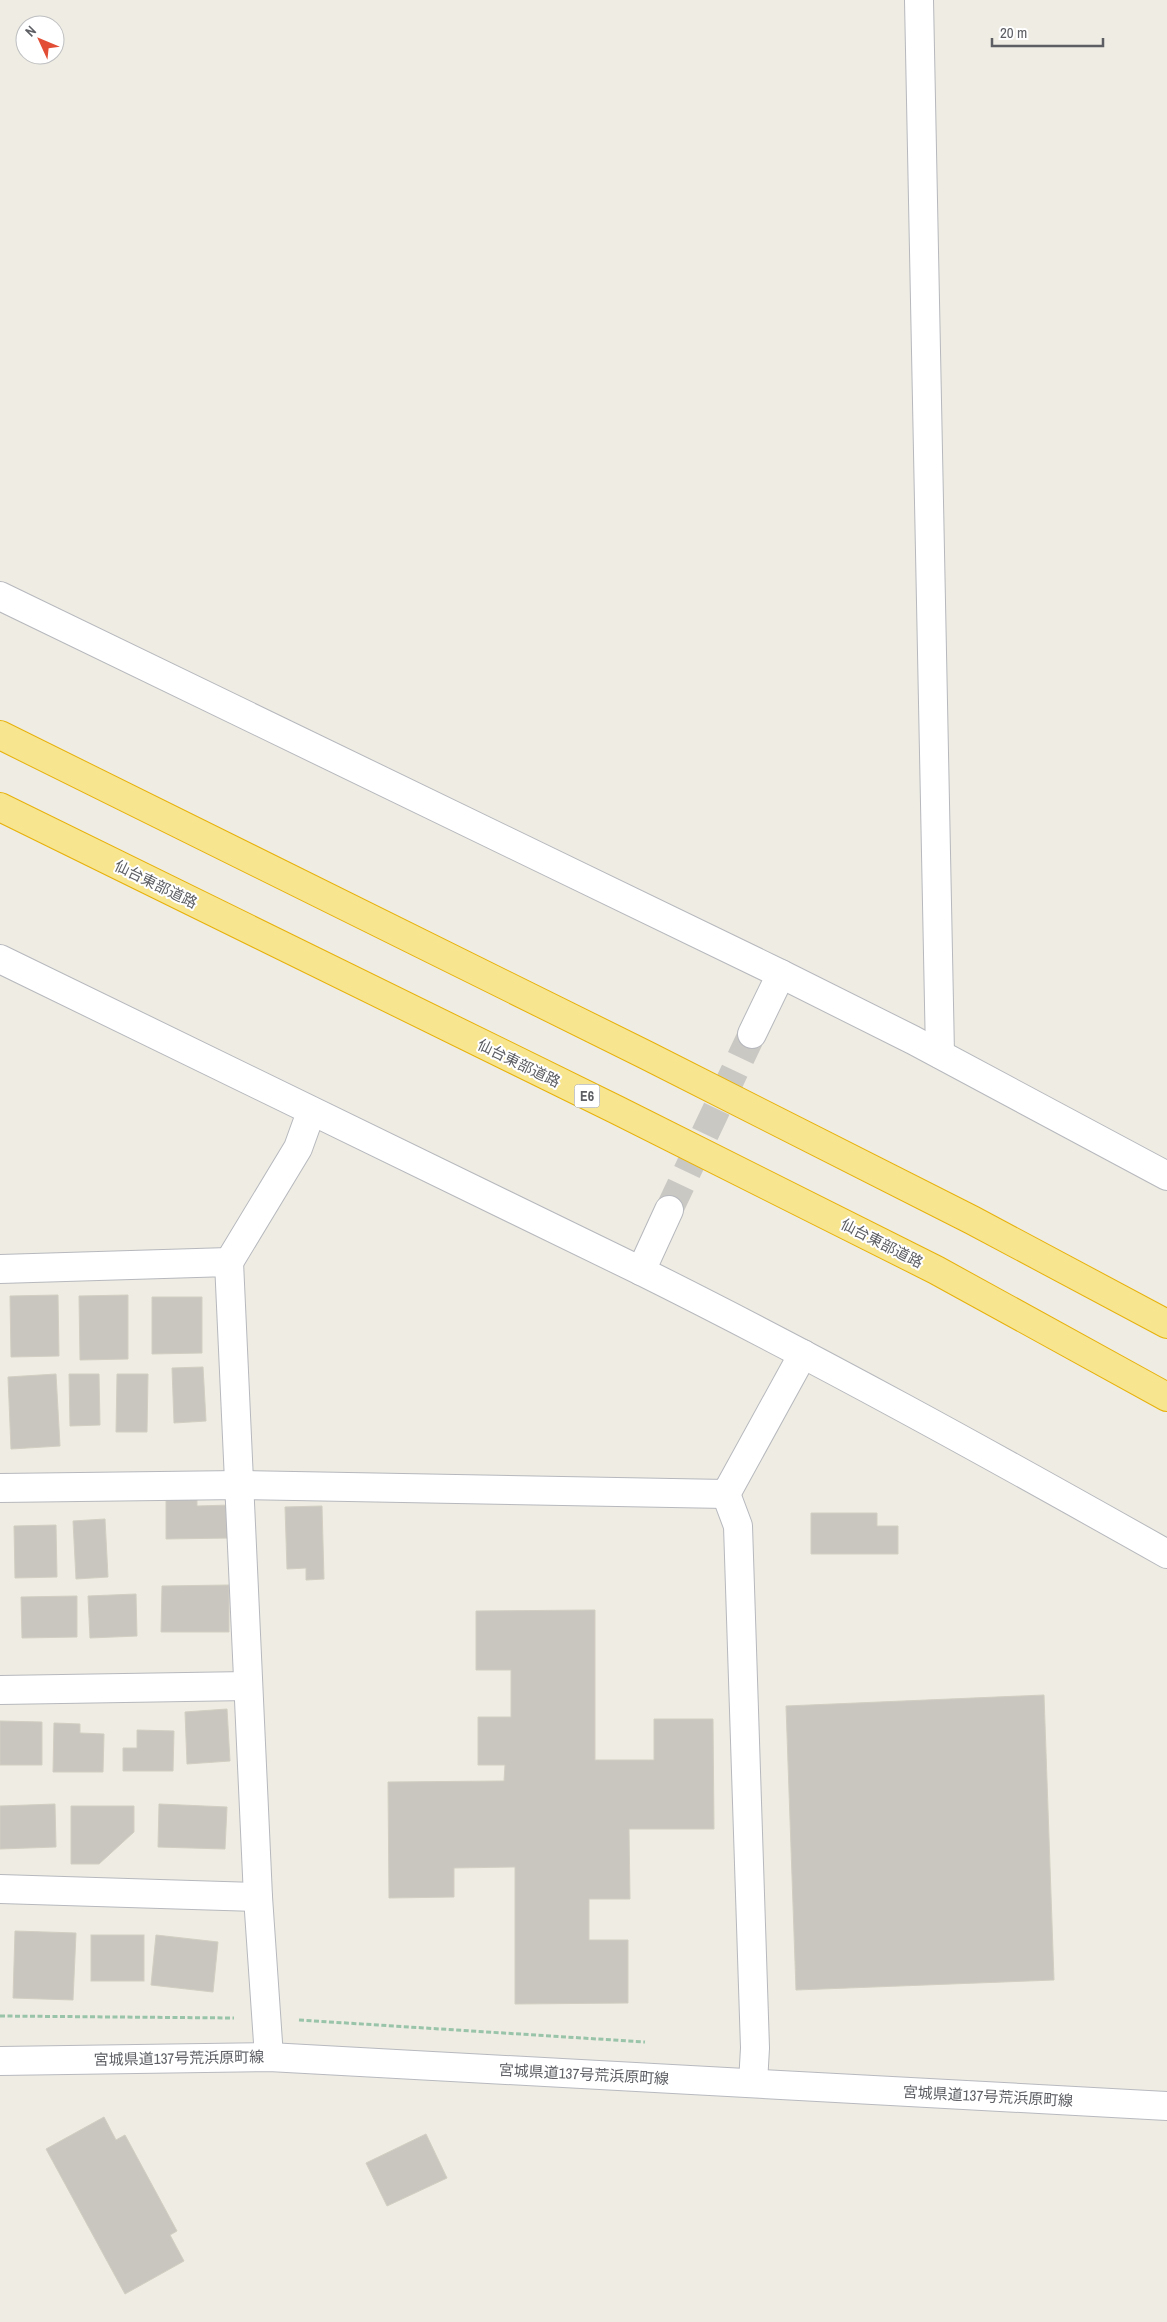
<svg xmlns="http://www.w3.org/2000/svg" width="1167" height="2322" font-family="'Archivo Narrow','Noto Sans JP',sans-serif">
<rect width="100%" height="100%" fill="#eeece3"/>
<g fill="#c9c6c0" stroke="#d2cec2">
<path d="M58 1295 59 1356 11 1357 10 1296Z"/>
<path d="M128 1295V1359L80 1360 79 1296Z"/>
<path d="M152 1297H202V1353L152 1354Z"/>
<path d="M203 1367 206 1421 174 1423 172 1368Z"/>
<path d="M56 1374 60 1446 11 1449 8 1377Z"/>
<path d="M69 1374H99L100 1425 70 1426Z"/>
<path d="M117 1374H148L147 1432H116Z"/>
<path d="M166 1496H197V1506L231 1505V1538L166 1539Z"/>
<path d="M322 1506 324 1579 306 1580V1568L287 1569 285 1507Z"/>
<path d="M811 1513H877V1526H898V1554H811Z"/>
<path d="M105 1519 108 1577 76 1579 73 1521Z"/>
<path d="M56 1525 57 1577 15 1578 14 1526Z"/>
<path d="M229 1585V1632H161L162 1586Z"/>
<path d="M136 1594 137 1636 90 1638 88 1596Z"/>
<path d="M77 1596V1637L22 1638 21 1597Z"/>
<path d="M595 1610V1760H654V1719H713L714 1829H629L630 1899H589V1940H628V2003L515 2004V1867L454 1868V1897L389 1898 388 1782 504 1781 505 1765H478V1717H511V1670H476V1611Z"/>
<path d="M1044 1695 1054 1980 796 1990 786 1706Z"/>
<path d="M227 1709 230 1761 187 1764 185 1712Z"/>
<path d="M0 1721 42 1722V1765H0Z"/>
<path d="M54 1723 80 1724V1733L104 1734 103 1772H53Z"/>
<path d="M137 1730 174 1731 173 1771H123V1748H137Z"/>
<path d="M55 1804 56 1847 0 1849V1806Z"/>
<path d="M159 1804 227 1807 225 1849 158 1847Z"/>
<path d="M71 1806H134V1832L99 1864H71Z"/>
<path d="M15 1931 76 1933 73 2000 13 1998Z"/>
<rect x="91" y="1935" width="53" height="46"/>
<path d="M156 1935 218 1942 213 1992 151 1985Z"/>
<path d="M104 2117 116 2140 125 2135 177 2231 170 2235 184 2261 125 2294 46 2149Z"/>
<path d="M426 2134 447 2178 387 2206 366 2163Z"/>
</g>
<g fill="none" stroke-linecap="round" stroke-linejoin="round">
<path stroke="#cac8c3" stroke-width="28" stroke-dasharray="28 14" stroke-linecap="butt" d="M669 1210 752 1034"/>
<defs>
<g id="minor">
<path d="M919 0 940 1054"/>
<path d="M752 1034 781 974"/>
<path d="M229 1262 298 1148 311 1112"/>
<path d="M0 1269 229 1262 258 1897 269 2057"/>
<path d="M641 1271 669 1210"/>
<path d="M0 1488 239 1485 726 1494 803 1354"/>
<path d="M726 1494 738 1526 755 2048 753 2083"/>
<path d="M0 1690 248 1686"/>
<path d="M0 1889 258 1897"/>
</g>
<g id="tertiary">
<path d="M0 596 781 974 913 1040 1167 1176"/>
<path d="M0 959C213 1064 427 1165 639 1270 818 1359 993 1456 1167 1554"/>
</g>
<path id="secondary" d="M0 2061 269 2057 1167 2106"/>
<g id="motorway">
<path d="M0 735 646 1055 972 1220 1167 1324"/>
<path d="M0 807 617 1110 936 1270 1167 1397"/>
</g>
</defs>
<use href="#minor" stroke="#b6b8bd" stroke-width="30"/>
<use href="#tertiary" stroke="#b6b8bd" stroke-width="30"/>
<use href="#secondary" stroke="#b7b9bf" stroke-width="30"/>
<use href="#motorway" stroke="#e7b10a" stroke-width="30"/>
<g stroke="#9ac4aa" stroke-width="3" stroke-dasharray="5 2.5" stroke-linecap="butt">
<path d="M0 2016 234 2018"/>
<path d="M299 2020 645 2042"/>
</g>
<use href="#minor" stroke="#fff" stroke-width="28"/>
<use href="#tertiary" stroke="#fff" stroke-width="28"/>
<use href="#secondary" stroke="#fff" stroke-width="28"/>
<use href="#motorway" stroke="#f8e590" stroke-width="28"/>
</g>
<g text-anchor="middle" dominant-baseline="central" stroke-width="4" stroke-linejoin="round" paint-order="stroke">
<rect fill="#fff" stroke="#8d8e92" stroke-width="1" x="574.5" y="1084.5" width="25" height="23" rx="4"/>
<g font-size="14" font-weight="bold" fill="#5c5e63">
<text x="587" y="1096">E6</text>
</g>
<g font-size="15" fill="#5c5e63" stroke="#fff">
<text transform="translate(156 884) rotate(26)">仙台東部道路</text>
<text transform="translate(519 1063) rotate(26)">仙台東部道路</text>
<text transform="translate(882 1243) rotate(27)">仙台東部道路</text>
<text transform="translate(179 2058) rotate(-1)">宮城県道137号荒浜原町線</text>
<text transform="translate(584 2074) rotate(3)">宮城県道137号荒浜原町線</text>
<text transform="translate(988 2096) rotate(3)">宮城県道137号荒浜原町線</text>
</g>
</g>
<g transform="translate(40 40) rotate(314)"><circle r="24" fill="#ffffff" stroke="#bebfc1"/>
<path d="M0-4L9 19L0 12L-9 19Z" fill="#e24e35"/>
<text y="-8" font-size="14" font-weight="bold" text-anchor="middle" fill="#5c5e63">N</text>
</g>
<path d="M992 38v8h111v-8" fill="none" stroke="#5c5e63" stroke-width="2.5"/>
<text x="1000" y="38" font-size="15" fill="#5c5e63" stroke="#ffffff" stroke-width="4" paint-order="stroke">20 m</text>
</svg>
